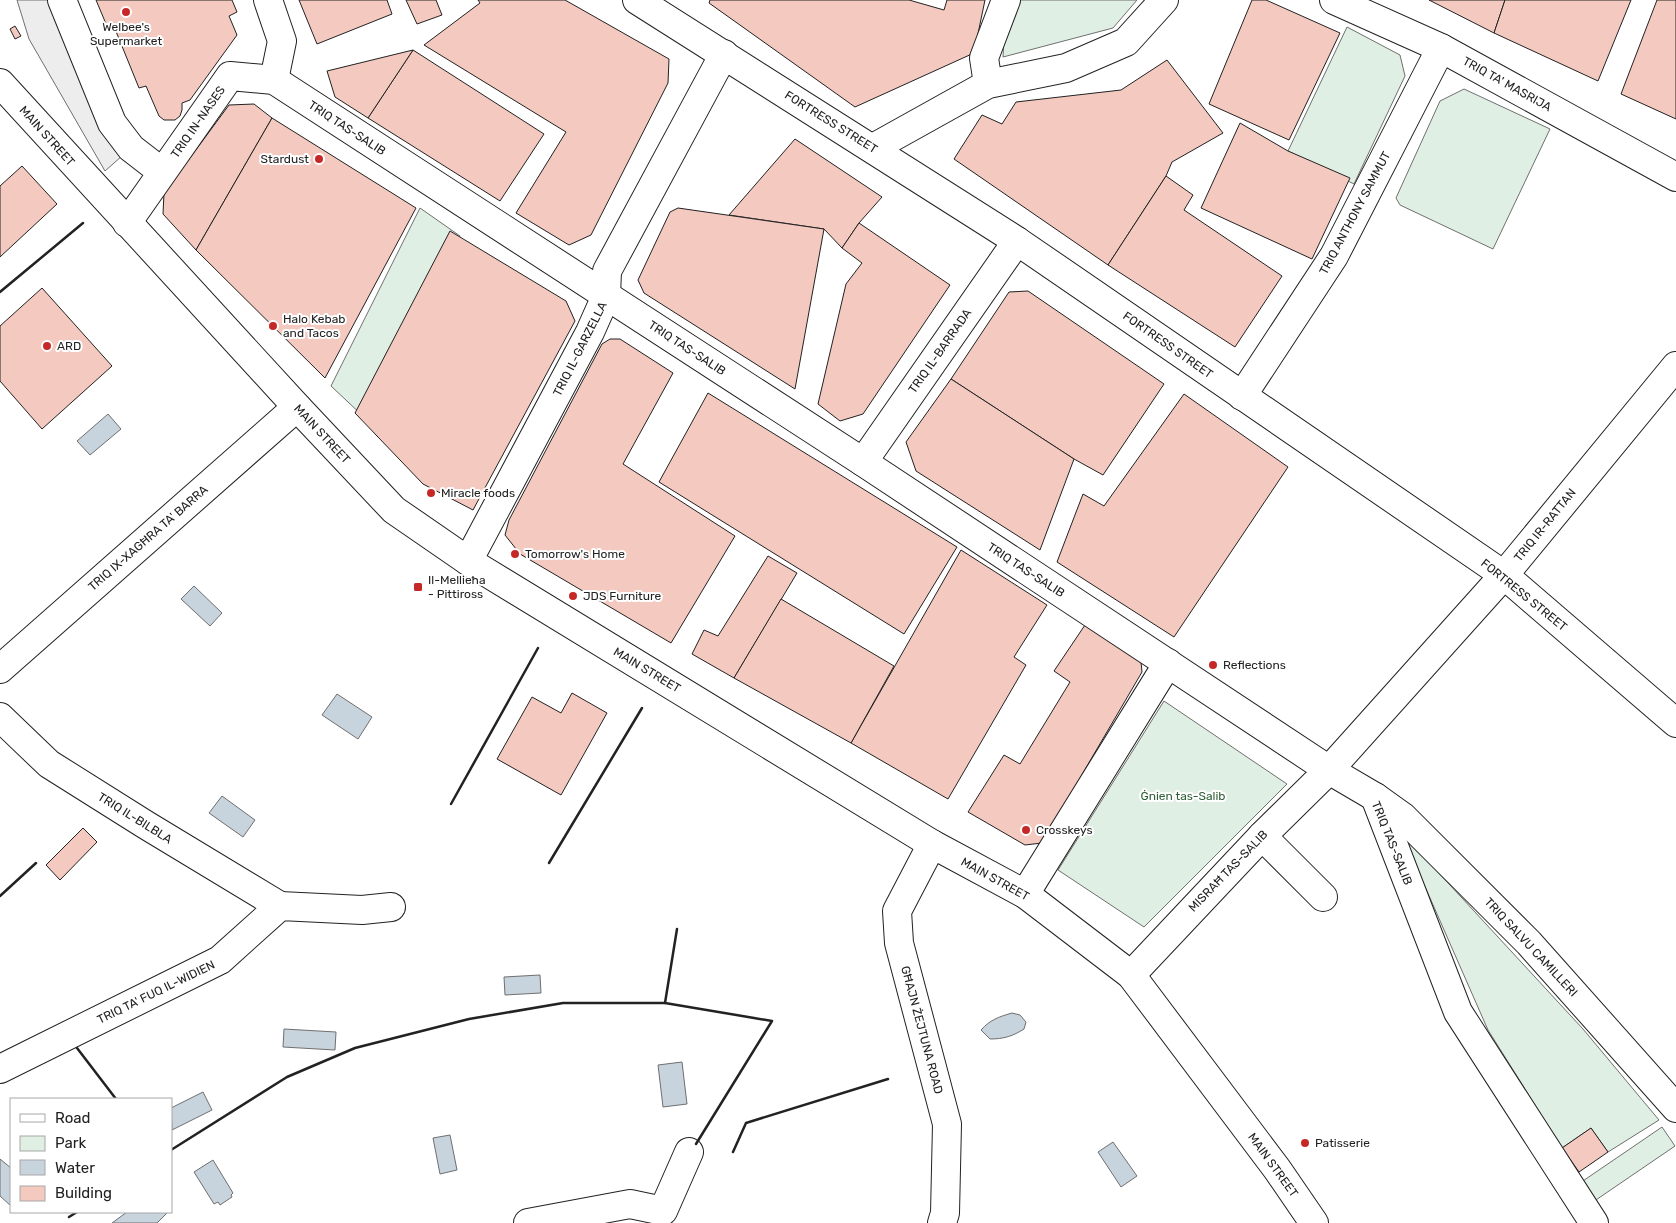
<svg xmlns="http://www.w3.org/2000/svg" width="1676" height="1223" font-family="Rubik,sans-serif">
<rect width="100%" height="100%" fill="#fff"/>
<g fill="#e0efe3" stroke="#6f6f6f">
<path d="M1012 0H1137L1113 28 1003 57 1005 19Z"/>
<path d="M1347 27 1400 55 1405 76 1354 184 1288 151Z"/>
<path d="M1464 89 1550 129 1493 249 1400 205 1396 198 1440 101Z"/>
<path d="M420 208 460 236 365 418 331 386Z"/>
<path d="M1164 701 1287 784 1144 927 1058 870Z"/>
<path d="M1401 832 1583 1029 1659 1120 1608 1152 1591 1128 1562 1148 1488 1030Z"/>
<path d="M1662 1127 1675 1146 1590 1204 1577 1185Z"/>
</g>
<path fill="#ededed" stroke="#6f6f6f" d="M17 0H62L131 148 105 171 29 39Z"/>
<g fill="#c7d3dd" stroke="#6f6f6f">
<path d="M108 414 121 429 90 455 77 441Z"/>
<path d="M194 586 222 613 210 626 181 599Z"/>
<path d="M337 694 372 717 358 739 322 715Z"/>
<path d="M222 796 255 820 243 837 209 813Z"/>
<path d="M540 975 541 993 505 995 504 977Z"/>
<path d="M1012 1013 1020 1015 1026 1022 1024 1029C1013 1036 1004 1039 990 1039L981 1030C990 1020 998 1017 1012 1013Z"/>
<path d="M284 1029 336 1032 335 1050 283 1047Z"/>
<path d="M682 1062 687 1104 663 1107 658 1065Z"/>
<path d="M203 1092 212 1110 172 1130 171 1108Z"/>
<path d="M450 1135 457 1170 440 1174 433 1138Z"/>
<path d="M1113 1142 1137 1176 1121 1187 1098 1152Z"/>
<path d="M0 1159 11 1168V1206L0 1196Z"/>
<path d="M213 1160 233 1193 231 1195 232 1197 220 1205 218 1202 214 1204 194 1172Z"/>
<path d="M127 1212H168L157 1223H112Z"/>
</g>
<g fill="#f3c9c0" stroke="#222">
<path d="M96 0H232L237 12 229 16 237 35 190 100 182 103V110L180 116 175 120H164L159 116 146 86 139 88 115 29 109 31Z"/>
<path d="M299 0H387L392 14 317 44Z"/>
<path d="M406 0H436L442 15 417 24Z"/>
<path d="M478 0H565L669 59 668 83 591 235 569 245 516 213 566 132 424 45 480 3Z"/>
<path d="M710 0H909L944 10 947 0H985L974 53 855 107 709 3Z"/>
<path d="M1252 0H1266L1340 33 1289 140 1209 104Z"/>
<path d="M1429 0H1505L1494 33Z"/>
<path d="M1505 0H1631L1598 81 1494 33Z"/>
<path d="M1657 0H1676V119L1621 94Z"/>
<path d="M15 26 21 36 15 39 10 29Z"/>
<path d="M413 50 544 134 500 201 368 118Z"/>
<path d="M413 50 368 118 335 97 327 71Z"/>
<path d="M1167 60 1223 133 1172 162 1166 176 1108 265 954 159 982 115 1002 124 1016 102 1121 90Z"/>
<path d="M254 104 272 118 196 250 163 214 164 193 229 105Z"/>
<path d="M272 118 416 208 325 378 196 250Z"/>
<path d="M1240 123 1288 151 1350 178 1312 259 1201 208Z"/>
<path d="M795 139 882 197 859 223 842 248 824 229 729 215Z"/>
<path d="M22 166 57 204 0 257V186Z"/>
<path d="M1166 176 1193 195 1184 210 1282 276 1235 347 1108 265Z"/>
<path d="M678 208 824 229 795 389 644 293 638 280 670 212Z"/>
<path d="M859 223 950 285 863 414 840 421 818 404 846 284 862 263 842 248Z"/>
<path d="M450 231 566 301 575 321 473 510 423 484 355 413Z"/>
<path d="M42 288 112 366 42 429 0 381V326Z"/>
<path d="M1028 291 1164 384 1103 475 1074 459 951 379 1009 292Z"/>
<path d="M610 339H620L673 373 623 464 735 536 671 643 520 554 505 535 509 520 602 344Z"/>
<path d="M951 379 1074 459 1040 550 916 471 906 442Z"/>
<path d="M708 393 957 547 904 634 659 482Z"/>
<path d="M1184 394 1288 467 1174 637 1057 562 1083 494 1104 506Z"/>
<path d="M961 550 1047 605 1014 657 1026 665 948 799 851 743Z"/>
<path d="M768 556 797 573 734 678 692 654 704 630 718 636Z"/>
<path d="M781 599 894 666 851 743 734 678Z"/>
<path d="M1085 625 1141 662 1142 672 1042 843 1025 845 968 812 1004 755 1020 764 1070 682 1054 671Z"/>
<path d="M572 693 607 713 561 795 497 759 532 697 561 713Z"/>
<path d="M83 828 97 842 60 880 46 865Z"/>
<path d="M1591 1128 1608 1152 1579 1172 1562 1148Z"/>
</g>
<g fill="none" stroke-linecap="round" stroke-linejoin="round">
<defs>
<g id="minor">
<path d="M62 0 112 123 131 148 162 172"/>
<path d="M268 0 282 41 274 80"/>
<path d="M637 0 1017 241 1504 575 1676 723"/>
<path d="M1334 0 1441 48 1676 177"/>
<path d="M988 84 984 58 1006 0"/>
<path d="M873 148 988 84 1066 68 1126 42 1164 0"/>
<path d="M127 223 230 76 274 80 863 462 1329 770 1375 797 1403 817 1529 943 1676 1108"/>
<path d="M1242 396 1334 256 1441 48"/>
<path d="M863 462 1017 241"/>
<path d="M468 561 590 332 606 296 607 271 724 54"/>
<path d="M0 669 297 407"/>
<path d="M0 717 49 764 146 825 280 906"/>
<path d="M1375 797 1458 1012 1594 1223"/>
<path d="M1262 836 1323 897"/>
<path d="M1025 894 1168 663"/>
<path d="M1131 975 1262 836 1329 770 1504 575 1676 366"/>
<path d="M0 1069 220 960 280 906 362 910 391 907"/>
<path d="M528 1223 630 1204 663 1211 689 1152"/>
</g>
<path id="tertiary" d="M932 844 897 911 899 943 947 1124 945 1213 942 1223"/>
<path id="secondary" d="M0 83 297 407 394 510 468 561 932 844 1025 894 1131 975 1277 1169 1314 1223"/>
</defs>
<use href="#minor" stroke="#222" stroke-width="30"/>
<use href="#tertiary" stroke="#222" stroke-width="30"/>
<use href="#secondary" stroke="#222" stroke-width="30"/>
<use href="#minor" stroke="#fff" stroke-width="28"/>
<use href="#tertiary" stroke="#fff" stroke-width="28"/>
<use href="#secondary" stroke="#fff" stroke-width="28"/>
<g stroke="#222" stroke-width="2.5">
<path d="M0 292 83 223"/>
<path d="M451 804 538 648"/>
<path d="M549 863 642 708"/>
<path d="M0 896 36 863"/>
<path d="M665 1003 677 929"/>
<path d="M77 1048 116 1099"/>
<path d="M171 1150 287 1077 355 1048 469 1019 563 1003H665L772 1021 696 1144"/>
<path d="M733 1152 746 1123 888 1079"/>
<path d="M69 1217 77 1212"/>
</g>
</g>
<g fill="#c62828" stroke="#fff" stroke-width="2">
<circle cx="126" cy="12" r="5"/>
<circle cx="319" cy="159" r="5"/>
<circle cx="273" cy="326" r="5"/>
<circle cx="47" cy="346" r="5"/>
<circle cx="431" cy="493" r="5"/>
<circle cx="515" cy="554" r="5"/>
<rect x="413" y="582" width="10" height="10" rx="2.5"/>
<circle cx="573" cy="596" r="5"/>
<circle cx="1213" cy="665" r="5"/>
<circle cx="1026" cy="830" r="5"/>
<circle cx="1305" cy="1143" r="5"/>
</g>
<g text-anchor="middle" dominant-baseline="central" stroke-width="4" stroke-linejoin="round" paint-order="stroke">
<g font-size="12" fill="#222" stroke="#fff" text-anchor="start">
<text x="126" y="27" text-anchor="middle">Welbee's<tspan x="126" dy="14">Supermarket</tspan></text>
<text x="309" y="159" text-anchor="end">Stardust</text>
<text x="283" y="319">Halo Kebab<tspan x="283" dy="14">and Tacos</tspan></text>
<text x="57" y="346">ARD</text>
<text x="441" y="493">Miracle foods</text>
<text x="525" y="554">Tomorrow's Home</text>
<text x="428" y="580">Il-Mellieħa<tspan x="428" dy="14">- Pittiross</tspan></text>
<text x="583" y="596">JDS Furniture</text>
<text x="1223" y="665">Reflections</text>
<text x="1036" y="830">Crosskeys</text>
<text x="1315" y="1143">Patisserie</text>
</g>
<g font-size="12" fill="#222" stroke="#fff">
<text transform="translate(1507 84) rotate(29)">TRIQ TA' MASRIJA</text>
<text transform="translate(198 122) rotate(-55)">TRIQ IN-NASES</text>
<text transform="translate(831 122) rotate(32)">FORTRESS STREET</text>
<text transform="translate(347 128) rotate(33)">TRIQ TAS-SALIB</text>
<text transform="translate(47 136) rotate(48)">MAIN STREET</text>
<text transform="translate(1355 213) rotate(-62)">TRIQ ANTHONY SAMMUT</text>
<text transform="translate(1168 345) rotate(35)">FORTRESS STREET</text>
<text transform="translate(687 348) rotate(33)">TRIQ TAS-SALIB</text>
<text transform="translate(580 349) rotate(-63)">TRIQ IL-GARZELLA</text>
<text transform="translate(940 351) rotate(-55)">TRIQ IL-BARRADA</text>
<text transform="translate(322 434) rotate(47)">MAIN STREET</text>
<text transform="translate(1545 525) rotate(-51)">TRIQ IR-RATTAN</text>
<text transform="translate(148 538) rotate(-41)">TRIQ IX-XAGĦRA TA' BARRA</text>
<text transform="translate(1026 570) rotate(33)">TRIQ TAS-SALIB</text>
<text transform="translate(1524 595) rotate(39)">FORTRESS STREET</text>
<text transform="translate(647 670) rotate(31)">MAIN STREET</text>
<text transform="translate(135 818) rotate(32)">TRIQ IL-BILBLA</text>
<text transform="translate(1392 843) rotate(68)">TRIQ TAS-SALIB</text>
<text transform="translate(1228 871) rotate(-46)">MISRAĦ TAS-SALIB</text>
<text transform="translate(995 879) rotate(29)">MAIN STREET</text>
<text transform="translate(1531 947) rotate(47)">TRIQ SALVU CAMILLERI</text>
<text transform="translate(156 992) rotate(-26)">TRIQ TA' FUQ IL-WIDIEN</text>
<text transform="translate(922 1030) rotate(75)">GĦAJN ŻEJTUNA ROAD</text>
<text transform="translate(1273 1165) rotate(54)">MAIN STREET</text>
</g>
<g font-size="12" fill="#2f5e38" stroke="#fff">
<text x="1183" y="796">Ġnien tas-Salib</text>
</g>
</g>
<rect x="10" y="1098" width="162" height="115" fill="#ffffff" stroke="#a7a7a7"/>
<rect x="20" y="1114" width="25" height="8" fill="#ffffff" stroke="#a7a7a7"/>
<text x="55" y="1123" font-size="15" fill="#222222">Road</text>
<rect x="20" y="1136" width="25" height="15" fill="#e0efe3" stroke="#a7a7a7"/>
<text x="55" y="1148" font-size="15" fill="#222222">Park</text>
<rect x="20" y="1160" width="25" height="15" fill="#c7d3dd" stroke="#a7a7a7"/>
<text x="55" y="1173" font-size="15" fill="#222222">Water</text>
<rect x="20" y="1186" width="25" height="15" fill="#f3c9c0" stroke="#a7a7a7"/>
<text x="55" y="1198" font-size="15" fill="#222222">Building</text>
</svg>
